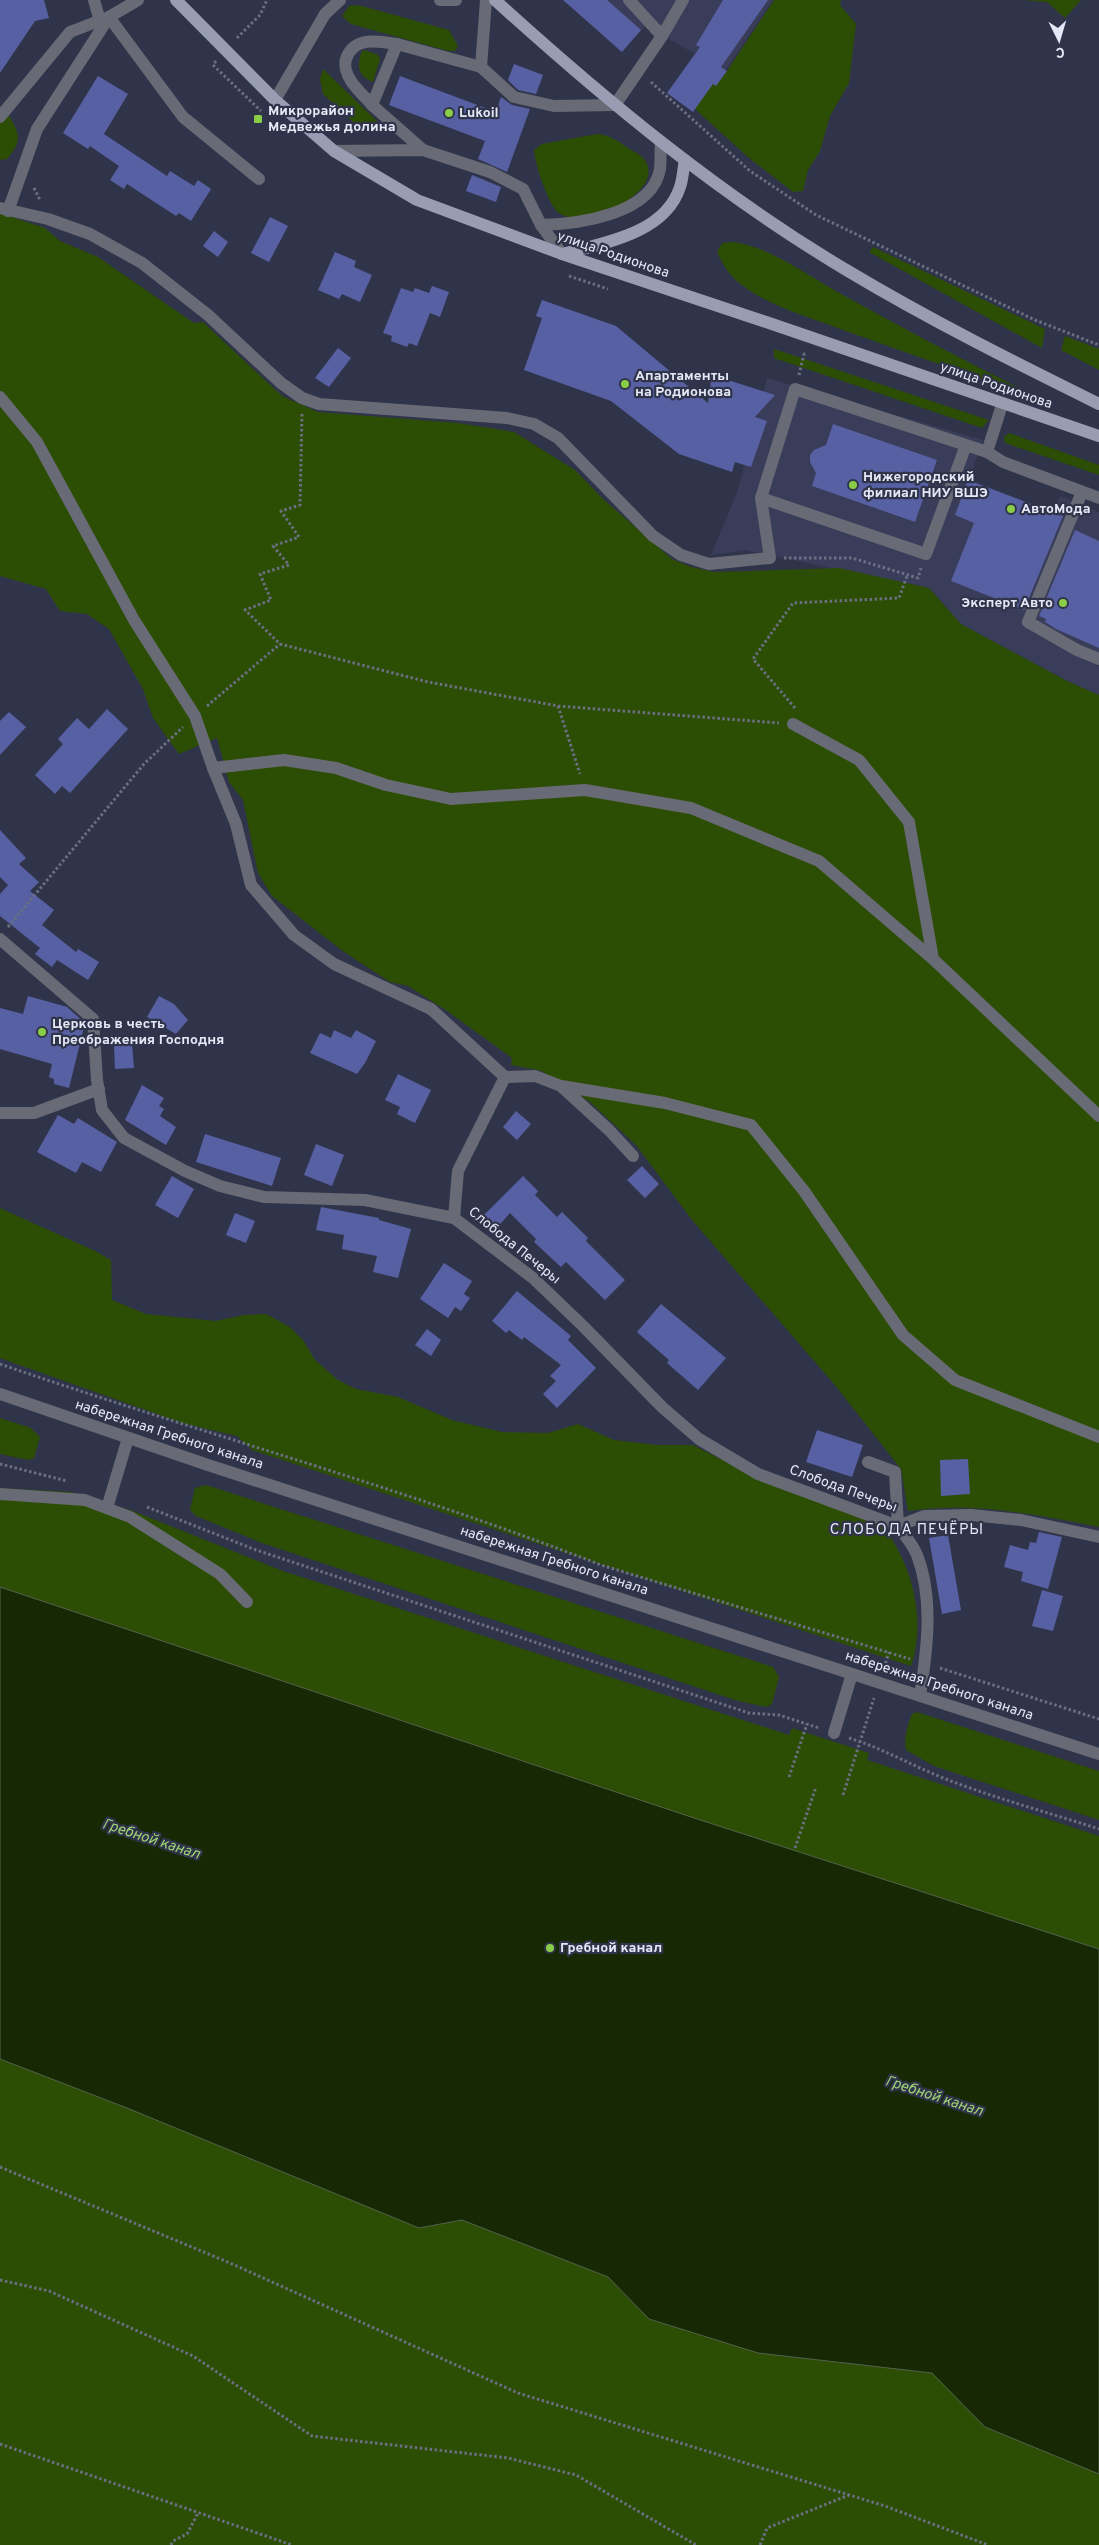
<svg xmlns="http://www.w3.org/2000/svg" width="1099" height="2545" font-family="Overpass,sans-serif">
<rect width="100%" height="100%" fill="#30344a"/>
<g fill="#393d59">
<path d="M564 0H773L725 71 669 39 649 22 621 52Z"/>
<path d="M767 378 983 440 969 480 1053 512 1060 496 1099 512V695L1067 681 961 624 929 588 745 550 711 555 738 490Z"/>
</g>
<g fill="#2c4d04">
<path d="M774 0H841L840 5 856 24 849 83 830 116 820 151 808 170 803 191 793 192 749 158 695 109 700 94 727 71Z"/>
<path d="M1024 0H1081L1065 18 1047 2Z"/>
<path d="M358 5 449 30 458 46 455 51H448L351 24 342 16 349 6Z"/>
<path d="M365 50 378 55 380 59 373 82C357 76 357 65 362 51Z"/>
<path d="M323 69 380 124 381 128 378 133 364 132 323 94 320 79Z"/>
<path d="M0 114 10 117C21 137 21 142 7 159L0 160Z"/>
<path d="M597 134C612 135 619 142 631 150 635 152 641 155 644 159 669 191 584 231 559 213 548 205 535 164 534 150L542 144Z"/>
<path d="M0 213 45 228 60 241 98 257 194 323 203 322 282 396 318 412 458 423 514 432 575 470 603 499 672 559 691 567 715 572 839 568 929 588 961 624 1067 681 1099 695V1527C1034 1514 974 1502 908 1511L901 1469 834 1384 692 1220 636 1145 590 1102 542 1071 511 1065 512 1058 447 1011 408 986 390 982 344 952 272 896 258 873 243 800 229 782 217 738 179 754 153 718 143 689 109 629 87 614 60 611 46 589 0 576Z"/>
<path d="M732 242C767 245 810 277 841 294 906 330 971 364 1037 397 972 376 907 353 843 330 810 317 770 307 742 285 729 276 724 266 717 252L722 243Z"/>
<path d="M873 247 1045 329 1042 348 869 252Z"/>
<path d="M1065 336 1099 349V370L1061 350Z"/>
<path d="M774 349 989 420 982 428 774 358Z"/>
<path d="M1009 433 1099 465V475L1005 443 1004 437Z"/>
<path d="M0 1208 95 1251 111 1260 112 1300 146 1314 216 1321 244 1315 266 1314 290 1327 303 1340 315 1360 338 1380 356 1389 398 1397 452 1420 502 1432 548 1433 578 1424 614 1440 657 1445H693L756 1477 882 1525C912 1563 927 1620 911 1666L252 1450 237 1436 182 1423 0 1358Z"/>
<path d="M0 1418 31 1428 40 1437 34 1458 28 1460 0 1454Z"/>
<path d="M206 1485 773 1667 779 1677 772 1704 767 1707 738 1701 262 1543 196 1516 190 1510 195 1488Z"/>
<path d="M0 1488 71 1492 133 1511 283 1571 789 1735 792 1728 869 1753 867 1760 1099 1836V2545H0Z"/>
<path d="M917 1712 1099 1771V1820L934 1766 906 1750C903 1739 908 1724 912 1714Z"/>
</g>
<path fill="#162804" stroke="#54624d" d="M0 1587 688 1816 1099 1949V2474L985 2427 932 2373 758 2353 649 2319 608 2277 462 2220 419 2228 127 2108 0 2059Z"/>
<g fill="#5760a2">
<path d="M0 0H44L49 18 35 21 0 73Z"/>
<path d="M563 0H607L641 30 622 52Z"/>
<path d="M723 0H768L721 67 727 71 716 86 713 84 693 112 667 93 700 47 696 45Z"/>
<path d="M514 64 543 75 536 94 518 90 508 80Z"/>
<path d="M98 76 128 94 104 134 167 176 170 171 194 186 198 180 211 189 191 221 179 213 176 216 127 184 124 189 110 180 119 166 90 146 88 149 63 133Z"/>
<path d="M400 76 496 112 501 97 512 105 530 109 507 172 478 159 485 141 389 105Z"/>
<path d="M472 175 501 187 496 202 466 191Z"/>
<path d="M270 217 288 226 269 262 251 253Z"/>
<path d="M214 231 228 242 218 257 203 246Z"/>
<path d="M335 252 356 261 354 267 372 275 360 302 342 294 339 299 318 290Z"/>
<path d="M432 286 449 292 440 317 430 313 417 346 409 343 407 347 391 341 392 336 383 333 401 288 413 292 415 288 429 293Z"/>
<path d="M542 300 616 326 708 403 712 375 775 395 755 417 767 421 751 467 735 462 732 472 679 454 611 401 524 370 542 318 536 316Z"/>
<path d="M338 348 351 358 329 387 315 378Z"/>
<path d="M833 424 937 460 915 522 812 486 816 473 810 462V455L814 450 826 445Z"/>
<path d="M968 480 1063 516 1024 610 951 581 974 523 955 515Z"/>
<path d="M1075 530 1099 541V648L1056 629 1045 622 1046 619 1039 616Z"/>
<path d="M107 709 128 729 70 793 62 786 55 794 35 775 63 744 58 739 77 718 89 729Z"/>
<path d="M9 712 26 727 0 755V721Z"/>
<path d="M0 830 26 858 19 864 39 882 30 891 54 910 42 925 76 952 78 949 99 962 88 980 57 960 52 967 35 954 40 948 0 916V894L8 885 0 877Z"/>
<path d="M28 996 67 1007 85 1023 69 1088 54 1084V1079L49 1077 52 1064 0 1049V1008L23 1014Z"/>
<path d="M159 996 174 1004 188 1020 176 1034 147 1017Z"/>
<path d="M334 1030 351 1038 356 1030 376 1041 365 1063 357 1074 310 1053 320 1033 331 1038Z"/>
<path d="M132 1044 134 1068 115 1069 114 1046Z"/>
<path d="M398 1074 431 1090 415 1123 397 1114 400 1107 385 1100Z"/>
<path d="M142 1085 164 1098 159 1106 164 1109 160 1116 176 1127 166 1145 125 1120Z"/>
<path d="M516 1111 531 1124 517 1140 503 1127Z"/>
<path d="M58 1115 74 1124 78 1118 117 1142 101 1172 82 1162 76 1173 37 1152Z"/>
<path d="M205 1134 281 1158 272 1186 196 1162Z"/>
<path d="M316 1144 344 1155 332 1186 304 1175Z"/>
<path d="M642 1166 659 1184 645 1198 627 1180Z"/>
<path d="M172 1176 194 1189 178 1218 155 1205Z"/>
<path d="M523 1176 538 1191 535 1195 557 1217 562 1212 588 1238 586 1241 625 1280 605 1300 566 1262 561 1267 534 1242 536 1239 510 1213 494 1231 480 1219Z"/>
<path d="M321 1207 379 1218V1220L411 1229 398 1278 373 1272 377 1256 342 1249 344 1235 316 1230Z"/>
<path d="M235 1213 255 1221 246 1243 226 1235Z"/>
<path d="M444 1263 472 1281 464 1294 470 1298 461 1311 455 1307 448 1318 420 1299Z"/>
<path d="M517 1291 571 1336 568 1340 596 1368 557 1408 543 1394 556 1381 550 1376 561 1365 524 1337 522 1340 509 1330 506 1333 492 1321Z"/>
<path d="M661 1304 726 1358 698 1390 667 1363 669 1360 637 1332Z"/>
<path d="M427 1329 441 1340 431 1356 415 1345Z"/>
<path d="M817 1430 863 1445 852 1477 806 1462Z"/>
<path d="M968 1459 970 1494 941 1496 940 1460Z"/>
<path d="M1039 1532 1062 1537 1048 1589 1021 1581 1023 1572 1004 1567 1010 1545 1028 1550 1030 1542 1036 1543Z"/>
<path d="M948 1535 961 1610 942 1614 929 1538Z"/>
<path d="M1042 1590 1063 1596 1053 1631 1032 1626Z"/>
</g>
<g fill="none" stroke-linecap="round" stroke-linejoin="round">
<g stroke="#6b6f82" stroke-width="3" stroke-dasharray="2.5 2.5" stroke-linecap="butt">
<path d="M237 38 260 15 267 0"/>
<path d="M216 61 213 65 261 111"/>
<path d="M651 82 750 171 816 215 1035 320 1099 345"/>
<path d="M34 188 40 200"/>
<path d="M569 276 608 289"/>
<path d="M799 375 804 354 801 353"/>
<path d="M302 414 300 505 281 511 299 537 273 546 289 565 260 574 271 600 245 610 280 644 428 682 558 706 779 723"/>
<path d="M784 558H852L918 578 921 568"/>
<path d="M207 706 280 644"/>
<path d="M558 706 580 774"/>
<path d="M795 708 753 659 793 603 899 598 907 576"/>
<path d="M8 927 144 764 183 727"/>
<path d="M0 1364C200 1433 404 1488 601 1565L910 1659"/>
<path d="M0 1464 67 1481"/>
<path d="M147 1507 256 1550 749 1713 779 1715 819 1728"/>
<path d="M884 1668 889 1652"/>
<path d="M940 1668 1099 1719"/>
<path d="M849 1738C882 1748 911 1765 943 1778 994 1798 1047 1812 1099 1829"/>
<path d="M789 1777 807 1724"/>
<path d="M843 1795 874 1698"/>
<path d="M795 1848 816 1787"/>
<path d="M0 2167 230 2263 518 2393 885 2506 988 2545"/>
<path d="M0 2280 49 2291 193 2356 312 2436 508 2458 576 2475 696 2545"/>
<path d="M0 2444 292 2545"/>
<path d="M171 2545 173 2541 187 2534 198 2513"/>
<path d="M760 2545 767 2528 849 2495"/>
</g>
<g stroke="#686a75" stroke-width="12">
<path d="M94 0 100 21"/>
<path d="M440 0H456"/>
<path d="M486 0 481 67 514 97 554 106 615 105 662 36 683 0"/>
<path d="M629 0 662 36"/>
<path d="M109 17 183 117 259 179"/>
<path d="M275 100 325 14 340 0"/>
<path d="M372 105C365 97 357 90 351 81 347 75 344 66 346 59 354 36 378 41 397 44"/>
<path d="M0 117 70 32 109 17"/>
<path d="M423 150 372 105 397 44 481 67"/>
<path d="M334 151 423 150 490 172 523 189 541 225 562 254"/>
<path d="M0 208 48 219 90 234 142 263 208 315 281 383 302 398 319 404 507 418 534 424 558 438 653 536 681 555 709 564 770 558 761 498"/>
<path d="M8 211 37 129 109 17"/>
<path d="M541 225C577 224 652 215 660 169 661 161 660 151 661 142"/>
<path d="M0 397 37 442 134 620 195 716 213 768 236 824 251 885 294 935 334 964 431 1009 505 1077 535 1076 561 1086 665 1103 751 1125 804 1191 903 1335 955 1380 1099 1437"/>
<path d="M1002 405 987 452 1003 462 1099 498"/>
<path d="M966 445 926 554 761 498 795 389 966 445 987 452"/>
<path d="M1082 492 1028 622 1077 650 1099 659"/>
<path d="M793 724 859 760 909 822 933 959"/>
<path d="M213 768 284 760 336 768 386 785 451 799 585 790 691 808 819 861 933 959 1099 1116"/>
<path d="M561 1086 609 1130 633 1156"/>
<path d="M0 1113H34L99 1089"/>
<path d="M454 1218 458 1171 505 1077"/>
<path d="M868 1462 895 1472 898 1526"/>
<path d="M0 1494 85 1500 130 1517 220 1574 247 1602"/>
<path d="M107 1508 128 1438"/>
<path d="M834 1733 852 1674"/>
</g>
<g stroke="#686a75" stroke-width="12">
<path d="M109 17 138 0"/>
<path d="M0 939 93 1019 97 1080 102 1110 124 1138 185 1171 220 1186 264 1197 365 1200 454 1218 533 1278 583 1326 662 1407 699 1439 758 1474 898 1526 924 1516 971 1515 1021 1520 1099 1537"/>
<path d="M898 1526C904 1535 913 1544 917 1555 934 1599 927 1650 920 1696"/>
</g>
<path stroke="#686a75" stroke-width="12" d="M0 1394 208 1465 1099 1754"/>
<g stroke="#989db3" stroke-width="12">
<path d="M176 0 275 100 334 151 417 200 562 254 772 324 1099 436"/>
<path d="M495 0C605 100 720 195 848 271 930 320 1014 362 1099 404"/>
<path d="M562 254C603 243 665 234 680 187 683 179 683 169 685 160"/>
</g>
</g>
<g fill="#8ace47" stroke="#30344a" stroke-width="2">
<circle cx="449" cy="113" r="5"/>
<rect x="253" y="114" width="10" height="10" rx="2.5"/>
<circle cx="625" cy="384" r="5"/>
<circle cx="853" cy="485" r="5"/>
<circle cx="1011" cy="509" r="5"/>
<circle cx="1063" cy="603" r="5"/>
<circle cx="42" cy="1032" r="5"/>
<circle cx="550" cy="1948" r="5"/>
</g>
<g text-anchor="middle" dominant-baseline="central" stroke-width="4.5" stroke-linejoin="round" paint-order="stroke">
<g font-size="14" font-weight="bold" fill="#e5e8f6" stroke="#30344a" text-anchor="start">
<text x="268" y="111">Микрорайон<tspan x="268" dy="16">Медвежья долина</tspan></text>
<text x="459" y="113">Lukoil</text>
<text x="635" y="376">Апартаменты<tspan x="635" dy="16">на Родионова</tspan></text>
<text x="863" y="477">Нижегородский<tspan x="863" dy="16">филиал НИУ ВШЭ</tspan></text>
<text x="1021" y="509">АвтоМода</text>
<text x="1053" y="603" text-anchor="end">Эксперт Авто</text>
<text x="52" y="1024">Церковь в честь<tspan x="52" dy="16">Преображения Господня</tspan></text>
<text x="560" y="1948">Гребной канал</text>
</g>
<g font-size="14" fill="#e5e8f6" stroke="#30344a">
<text transform="translate(613 255) rotate(19)">улица Родионова</text>
<text transform="translate(996 386) rotate(19)">улица Родионова</text>
<text transform="translate(514 1246) rotate(39)">Слобода Печеры</text>
<text transform="translate(169 1435) rotate(18)">набережная Гребного канала</text>
<text transform="translate(843 1489) rotate(20)">Слобода Печеры</text>
<text transform="translate(554 1561) rotate(18)">набережная Гребного канала</text>
<text transform="translate(939 1686) rotate(18)">набережная Гребного канала</text>
</g>
<g font-size="15" letter-spacing="1" fill="#e5e8f6" stroke="#30344a">
<text x="907" y="1530">СЛОБОДА ПЕЧЁРЫ</text>
</g>
<g font-size="15" font-style="italic" fill="#9ed173" stroke="#30344a">
<text transform="translate(151 1840) rotate(18)">Гребной канал</text>
<text transform="translate(934 2097) rotate(18)">Гребной канал</text>
</g>
</g>
<g transform="translate(1059 40) rotate(175)" stroke="#30344a" stroke-width="4" paint-order="stroke">
<path d="M0-4L9 19L0 12L-9 19Z" fill="#e5e8f6"/>
<text y="-8" font-size="14" font-weight="bold" text-anchor="middle" fill="#e5e8f6">С</text>
</g>
</svg>
